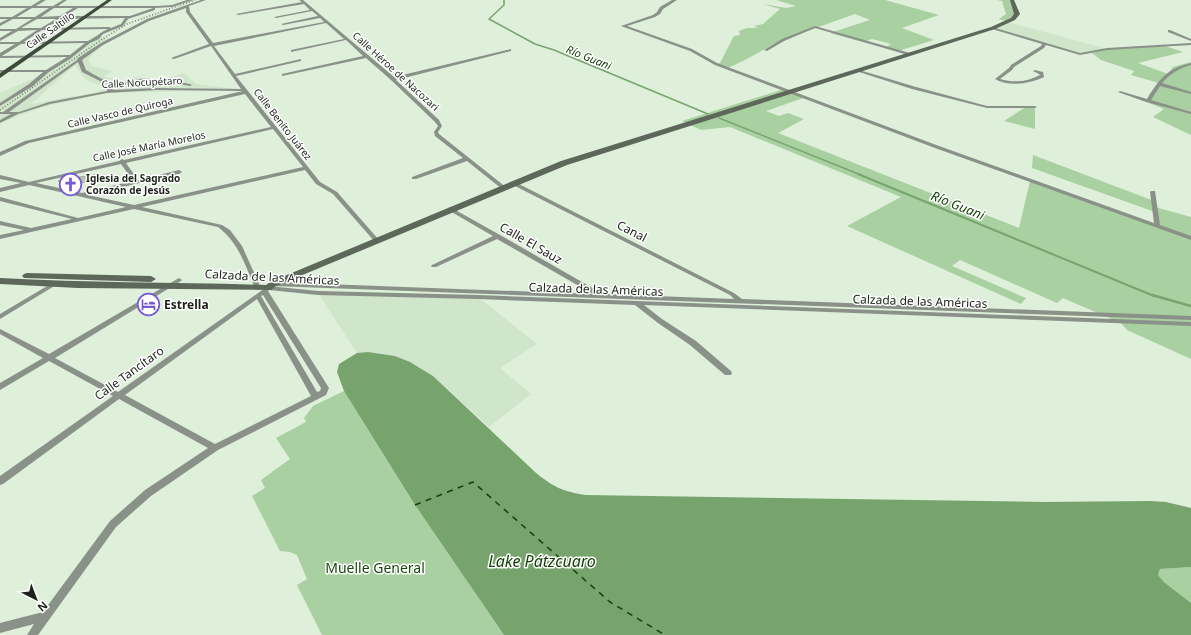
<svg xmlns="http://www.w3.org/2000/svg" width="1191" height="635" font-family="'Noto Sans',sans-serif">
<rect width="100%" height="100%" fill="#deefda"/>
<g fill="#cfe6ca" fill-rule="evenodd">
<path d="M1008 22 1107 49 1088 54 1071 52 993 28Z"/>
<path d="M100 38H114L99 48 88 59 91 66 113 71 104 76 116 79 110 82 120 83 134 77 159 81 184 73 196 84 236 89 234 90 107 93 42 107 0 123V93L35 78 89 43ZM75 65 84 78 90 82 107 87 98 92 31 104Z"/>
<path d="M318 293 478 297 537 344 500 368 531 394 489 427 433 376 420 367 395 356 368 352 357 353Z"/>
</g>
<g fill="#a8d0a0">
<path d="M776 0H885L939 15 902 28 934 40 898 51 886 47 891 44 872 39 863 42 830 33 870 20 855 14 779 41 745 60 728 68 716 64 720 63 734 36 740 35 739 31 747 28H758L754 26 763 24 780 9 763 4 786 8 796 6Z"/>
<path d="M997 0H1012L1017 14 1008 22 999 19 1006 14 1002 1Z"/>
<path d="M1165 46 1183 52 1138 63 1168 74 1173 67 1191 62V135L1153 117 1164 109 1149 103 1159 83 1131 75 1134 71 1101 60 1092 53 1107 49Z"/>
<path d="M784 89 806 97 766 111 779 116 788 113 804 119 778 133 1019 228 1030 181 1157 226 1155 212 1032 168 1033 155 1154 201 1155 207 1191 217V359L1127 330 1121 323 1063 298 1057 303 960 260 952 266 1026 298 1021 304 847 226 901 197 730 127 701 130 682 121Z"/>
<path d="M1026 107H1035V129L1004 121Z"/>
<path d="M344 391 415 505 504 635H322L297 585 307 579 297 555 290 552 280 551 252 496 265 488 261 480 290 459 276 438 306 422 304 418 313 406Z"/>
<path d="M1191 567V603L1164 582 1158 575 1160 569Z"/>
</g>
<path fill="#77a46d" d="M368 352 395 356 410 362 433 376 535 472C553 487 562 491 585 495L1045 502 1150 501 1166 502 1191 508V567L1160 569 1158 575 1164 582 1191 603V635H504L415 505 344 391 337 372 339 364 357 353Z"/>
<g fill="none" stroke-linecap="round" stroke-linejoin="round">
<g stroke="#77a46d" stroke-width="1.5">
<path d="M504 0V5L489 19 535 44 554 50 708 114"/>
<path d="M719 118 861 175"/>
</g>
<path stroke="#77a46d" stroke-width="2" d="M858 174 1154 296"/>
<path stroke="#77a46d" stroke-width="2.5" d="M1152 295 1191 306"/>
<path stroke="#144107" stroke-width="1.5" stroke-dasharray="6 5.5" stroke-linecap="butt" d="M415 505 473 482 610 602 665 635"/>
</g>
<path fill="#b2c3ae" stroke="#9cad98" d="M97 174 98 178 69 187 58 181Z"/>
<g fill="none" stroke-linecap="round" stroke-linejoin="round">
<g fill="#8a9188" fill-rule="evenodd">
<path d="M41 0H46L36 6H53L63 0H67L58 6H158L172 5 187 0H193L172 7 155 8V10L128 19 123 26 103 34 99 39 90 43 70 59 49 72 33 86 0 106V103L29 84 43 72H0V70H46L67 57 0 58V53L15 44H0V42H19L37 30 18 31 0 41V38L12 31H0V29H16L32 19H13L0 26V23L8 19H0V17H12L27 8H0V6H31ZM32 8H49L35 17H17ZM54 8H73L60 16 41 17ZM78 8H153L130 16H65ZM125 18 121 24 111 28 109 27 46 28 61 19ZM37 19H56L41 28H21ZM108 29C101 32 96 37 88 41L24 42 42 30ZM85 43 70 55 2 56 21 44Z"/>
<path d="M201 0H206L189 6 190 12 213 43 324 22 320 18 283 25 281 24 318 16 312 11 276 18 274 17 310 10 304 4 238 15 236 14 302 2 299 0H303L394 77 511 49V51L396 80 439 120 442 126 438 132 439 134 507 188 504 190 502 189 467 161 416 179H412V177L463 158 435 136 434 132 438 126 435 122 391 80 366 58 282 76V74L363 56 346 40 291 52V50L344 39 326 23 214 46 235 74 301 59V61L236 76 320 182 337 192 379 240 380 241 379 242H375L333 194 316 184 305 170 142 207 222 225 230 230 242 246 261 288 258 290 255 288C245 265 239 243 218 227L134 209 0 239V235L24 230 0 225V221L31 228 72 219 0 201V197L78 218 126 207 29 185 0 192V188L21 183 0 179V175L29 182 119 161 122 159 124 160 271 127 245 94 29 143 0 156V152L25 141 243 91 157 90 107 93 50 104 18 114 0 123V120L11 114H0V112H3L77 60 78 58 101 43 147 19ZM186 8V12L209 44 171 58 174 59 211 46 241 89 157 88 112 90C139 77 162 82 190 86L192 85 190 84C173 81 156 78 140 79 133 80 123 84 118 84 107 83 95 75 86 70L82 60 103 45 149 21ZM78 62 82 72 104 83 115 85 107 89V91L49 102 19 112H9ZM273 129 303 167 134 205 88 195 179 174 182 172 179 170 138 180 126 163ZM121 164 133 181 82 193 36 183Z"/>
<path d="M672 0H677L663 9 660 14 655 17 627 26 692 49 717 63 939 146 1154 223 1150 192 1151 191H1155L1160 225 1191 236V240L935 148 715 65 690 51 621 26 653 15 657 12 660 7Z"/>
<path d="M815 26 910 53 911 54 908 55 815 28 784 41 767 51 764 50 782 39Z"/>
<path d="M992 27 1080 53 1107 48 1191 43V45L1107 50 1080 55 1046 45 1044 48 1014 67 1012 70 1000 79C1014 83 1027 82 1040 75L1039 74 1033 71 1035 70 1043 72 1044 77C1029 84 1009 87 995 79L1009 68 1011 65 1041 46 1042 44 992 29Z"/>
<path d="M1168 30H1170L1191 39V41L1168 32Z"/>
<path d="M1191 63V65C1179 68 1170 74 1162 83L1191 92V94L1160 86 1151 100 1191 112V114L1146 102 1118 92 1120 91 1147 99C1159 79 1168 68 1191 63Z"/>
<path d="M856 69 916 87 987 106H1035L1037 107 1035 108H987L912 89 856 71Z"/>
<path d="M513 181 734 293 742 299 1191 316V320L273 286 270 284 273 282 593 294 497 239 436 267H432L431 266 432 265 493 236 448 210 447 209 450 207 500 235 603 294 734 299 730 295 511 184 510 183Z"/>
<path d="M179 278 182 280 181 281 55 358 118 392 268 286 318 291 478 295 1191 322V326L644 305 662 319 696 341 731 371 732 373 731 375H725L690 345 658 323 635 305 478 299 318 295 269 290 268 291 329 388 326 395 218 450 151 496 116 527 38 635H27L34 624 0 633V623L43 612 110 521 145 490 208 448 119 399 3 484 0 485V476L113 396 49 361 0 390V383L43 358 0 334V329L49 354ZM263 295 321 388 320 391 317 392 261 296ZM257 299 311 396 215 444 125 395Z"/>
<path d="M54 282 56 283 57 284 56 285 0 319V314Z"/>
</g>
<g fill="#5d685b" fill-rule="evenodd">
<path d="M1010 0H1014L1020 14 1015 20 995 29 567 165 276 286 271 290 78 288 0 284V278C89 283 177 282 266 285L270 282 561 161 991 27 1011 18 1014 14Z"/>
<path d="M27 273 151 276 156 279 151 282 24 278 22 276 24 274Z"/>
</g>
<path fill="#3e4a3c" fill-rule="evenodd" d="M107 0H112L0 78V73Z"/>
<path stroke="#707b6d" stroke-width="1.5" stroke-dasharray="1 2" stroke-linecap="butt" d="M0 110 104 38 127 24 195 0"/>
</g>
<defs>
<symbol id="church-ring" viewBox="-11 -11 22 22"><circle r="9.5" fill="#fff" stroke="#7659d3" stroke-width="1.5"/><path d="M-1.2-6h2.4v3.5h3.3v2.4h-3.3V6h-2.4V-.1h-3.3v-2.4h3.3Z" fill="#7659d3"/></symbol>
<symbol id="hotel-ring" viewBox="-11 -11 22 22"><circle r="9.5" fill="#fff" stroke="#7659d3" stroke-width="1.5"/><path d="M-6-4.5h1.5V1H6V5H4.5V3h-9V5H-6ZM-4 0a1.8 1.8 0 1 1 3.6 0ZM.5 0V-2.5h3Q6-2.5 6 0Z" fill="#7659d3"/></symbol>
</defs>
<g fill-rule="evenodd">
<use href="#church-ring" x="58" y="172" width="25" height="25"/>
<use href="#hotel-ring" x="136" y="292" width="25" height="25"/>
</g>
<g text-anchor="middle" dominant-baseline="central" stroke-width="3" stroke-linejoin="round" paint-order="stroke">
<g font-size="10" fill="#1d231b" stroke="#fff">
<text transform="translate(50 30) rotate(-35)">Calle Saltillo</text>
<text transform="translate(396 71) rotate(42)">Calle Héroe de Nacozari</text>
<text transform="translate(142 82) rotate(-3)">Calle Nocupétaro</text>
<text transform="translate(120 112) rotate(-13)">Calle Vasco de Quiroga</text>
<text transform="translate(283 124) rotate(52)">Calle Benito Juárez</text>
<text transform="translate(149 146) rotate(-12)">Calle José María Morelos</text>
</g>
<g font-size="10" font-weight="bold" fill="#1d231b" stroke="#fff" text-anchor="start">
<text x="86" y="178">Iglesia del Sagrado<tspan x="86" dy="12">Corazón de Jesús</tspan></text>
</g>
<g font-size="11" font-style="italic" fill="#144107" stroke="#fff">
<text transform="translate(589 57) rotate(22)">Río Guani</text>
</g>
<g font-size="12" fill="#1d231b" stroke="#fff">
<text transform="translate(632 231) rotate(27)">Canal</text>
<text transform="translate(531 243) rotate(30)">Calle El Sauz</text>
<text transform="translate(272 277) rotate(3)">Calzada de las Américas</text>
<text transform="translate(596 289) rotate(2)">Calzada de las Américas</text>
<text transform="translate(920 301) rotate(2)">Calzada de las Américas</text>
<text transform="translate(129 373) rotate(-36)">Calle Tancítaro</text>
</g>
<g font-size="12" font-weight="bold" fill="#1d231b" stroke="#fff" text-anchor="start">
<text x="164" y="304">Estrella</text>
</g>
<g font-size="13" font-style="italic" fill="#144107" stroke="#fff">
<text transform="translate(958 205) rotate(22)">Río Guani</text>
</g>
<g font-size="14" fill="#19460e" stroke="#fff">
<text x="375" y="567">Muelle General</text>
</g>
<g font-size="16" font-style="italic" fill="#144107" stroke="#fff">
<text x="542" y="561">Lake Pátzcuaro</text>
</g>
</g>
<g transform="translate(36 599) rotate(138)" stroke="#ffffff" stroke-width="3" paint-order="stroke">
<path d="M0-3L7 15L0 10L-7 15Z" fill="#1d231b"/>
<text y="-6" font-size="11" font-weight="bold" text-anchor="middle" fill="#1d231b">N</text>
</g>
</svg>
